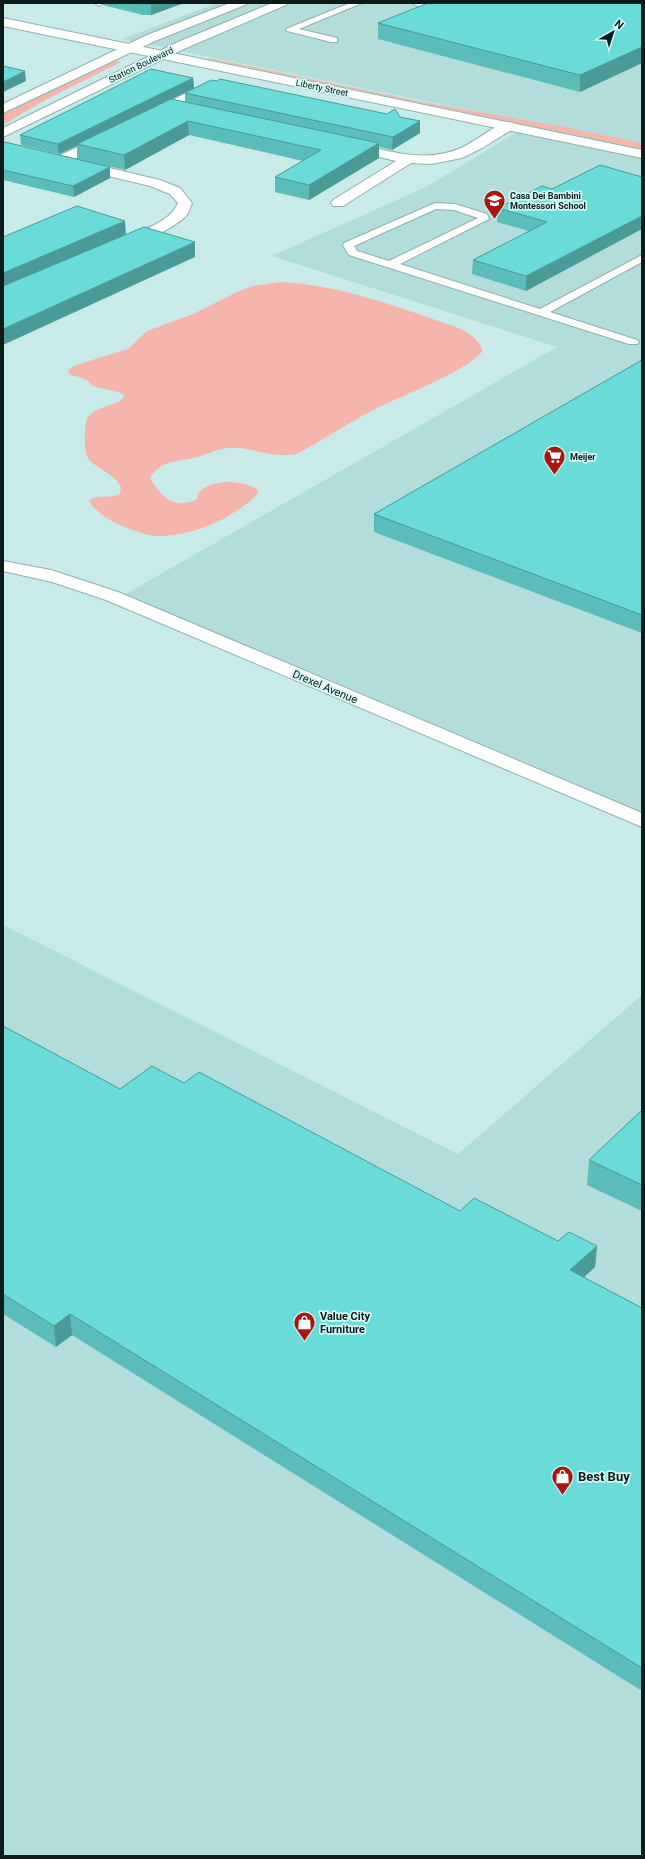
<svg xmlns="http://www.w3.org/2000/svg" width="645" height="1859" font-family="Roboto,sans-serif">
<rect width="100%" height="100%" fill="#c8ebe9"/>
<g fill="#b2ddda">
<path d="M217 3H642V818L124 595 557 347 272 256 426 187 532 123 122 39Z"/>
<path d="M3 925 458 1154 642 995V1856H3Z"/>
</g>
<g fill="#f6b5ab">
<path d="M210 58 423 102 564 127 642 143V149L208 59Z"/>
<path d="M115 61 121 62 47 99 3 125V114Z"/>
<path d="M280 282C343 285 400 308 459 328 470 334 478 339 483 351 463 373 408 393 379 407 351 421 325 439 297 454 271 459 252 446 228 448 218 449 210 453 201 456 181 463 163 457 150 478 161 496 175 511 197 499L198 493C201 491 205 487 208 486 223 479 244 482 257 489L258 494C232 518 198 535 161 536 149 537 136 531 125 527 110 521 97 514 89 500 99 494 109 499 120 494L121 487C113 473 103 472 91 462 85 456 85 449 85 442 83 405 96 413 122 400L124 395 118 392 92 386 87 380 69 374 68 370 76 365 128 349 147 331 193 314 237 292 253 286Z"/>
</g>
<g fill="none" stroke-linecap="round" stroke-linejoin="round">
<defs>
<g id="lane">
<path d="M94 3H103L99 6Z"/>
<path d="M350 3H362L299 29 337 38V42H331L287 31 286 29Z"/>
<path d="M412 3H424L426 5 422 8Z"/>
<path d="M435 203 455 204 487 214 489 219 400 264 540 309 642 255V262L550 312 637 340 639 342 637 344H629L349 255 343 245 344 243ZM436 209 454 210 478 218 389 261 357 251 354 246Z"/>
</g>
<g id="street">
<path d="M230 3H247L245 5 155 41 3 113V104L147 35Z"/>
<path d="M272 3H288L286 5 186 48 3 137V128L178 42Z"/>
<path d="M209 82 213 83 215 86 213 89 174 110H164L163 107 164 104Z"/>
<path d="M508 122 513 123 515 126 513 129 482 148 462 158 431 164 411 163 343 206H333L331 203 333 200 396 161 346 149 344 146 346 143 351 142C389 151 428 165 465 146 479 139 493 126 508 122Z"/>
<path d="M104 135 109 136 111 139 109 142 66 163H56L54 160 56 157Z"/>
<path d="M80 161 160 180 180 188 192 203C190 208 189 213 185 217 174 227 137 248 123 244L121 241 123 238C141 230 170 223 178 203L170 194 150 186 75 168 73 165 75 162Z"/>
<path d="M3 561 51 570 118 592 642 813V827L106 600 52 582 3 571Z"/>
</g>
<path id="secondary" d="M3 18 642 150V158L3 26Z"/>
</defs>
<use href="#lane" stroke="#8fb0ae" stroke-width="2"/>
<use href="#street" stroke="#8fb0ae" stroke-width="2"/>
<use href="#secondary" stroke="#8fb0ae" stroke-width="2"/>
<use href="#lane" fill="#fff" fill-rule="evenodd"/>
<use href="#street" fill="#fff" fill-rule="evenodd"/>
<use href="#secondary" fill="#fff" fill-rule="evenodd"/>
</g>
<g fill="#5abdba">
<path d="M103 3H184L151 15H143L103 5Z"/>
<path d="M642 3V63L580 92 378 39V23Z"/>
<path d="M193 78 194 88 172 99 185 102V93L400 117 420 121V133L392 150 379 147V158L309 200 275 192V177L303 161 189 135 125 170 77 159V146L59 154 21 145 20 135Z"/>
<path d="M3 143 110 167V178L74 197 3 180Z"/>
<path d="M600 165 526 291 472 274 473 260 529 231 497 222 498 208 552 189Z"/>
<path d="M642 360V633L374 532V514Z"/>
<path d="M3 1026 120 1089 184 1083 460 1211 558 1241 597 1246 595 1267 584 1277 642 1308V1691L72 1335 56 1347 3 1314Z"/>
<path d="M642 1110V1211L587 1185 589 1160Z"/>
</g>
<g fill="#4a9a97">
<path d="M154 3H184L151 15V4Z"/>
<path d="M642 47V63L580 92V75Z"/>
<path d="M25 71 26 81 3 92V82Z"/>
<path d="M193 78 194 88 79 145 77 144V146L59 154 58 144Z"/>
<path d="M188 121 189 135 125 170 124 155Z"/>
<path d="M420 121V133L392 150 393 137Z"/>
<path d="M379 143V158L309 200V185Z"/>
<path d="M110 167V178L74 197 73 186Z"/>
<path d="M642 216V229L526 291V276Z"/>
<path d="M125 221 126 235 3 288V273Z"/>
<path d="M195 242V257L3 345V329Z"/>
<path d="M597 1246 595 1267 569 1291 570 1270Z"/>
<path d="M70 1314 72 1335 56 1347 54 1326Z"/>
</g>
<g fill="#69dcd8" stroke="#4a9a97">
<path d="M138 3H154L151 4H142Z"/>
<path d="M428 3H642V47L580 75 378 23Z"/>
<path d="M3 66 25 71 3 82Z"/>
<path d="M151 69 193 78 58 144 20 135Z"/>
<path d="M220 79 387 114 395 109 400 117 420 121 393 137 185 93 211 80 217 81Z"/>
<path d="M171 99 379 143 309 185 275 177 321 150 188 121 124 155 77 144Z"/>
<path d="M5 142 110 167 73 186 3 170V143Z"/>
<path d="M600 165 642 177V216L526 276 473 260 547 222 498 208 542 186 552 189Z"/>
<path d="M77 206 125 221 3 273V237Z"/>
<path d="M144 227 195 242 3 329V286Z"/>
<path d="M642 360V615L374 514Z"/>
<path d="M3 1026 120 1089 152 1066 184 1083 199 1072 460 1211 474 1198 558 1241 569 1232 597 1246 570 1270 642 1308V1668L70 1314 54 1326 3 1294Z"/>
<path d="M642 1110V1185L589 1160Z"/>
</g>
<defs>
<symbol id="school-pin" viewBox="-11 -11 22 30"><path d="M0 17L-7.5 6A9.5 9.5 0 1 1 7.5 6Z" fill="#a8160e" stroke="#d6f9f6"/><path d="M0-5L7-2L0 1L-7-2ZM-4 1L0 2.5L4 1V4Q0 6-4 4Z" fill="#fff"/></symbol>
<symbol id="supermarket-pin" viewBox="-11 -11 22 30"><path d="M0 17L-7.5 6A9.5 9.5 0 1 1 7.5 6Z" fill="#a8160e" stroke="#d6f9f6"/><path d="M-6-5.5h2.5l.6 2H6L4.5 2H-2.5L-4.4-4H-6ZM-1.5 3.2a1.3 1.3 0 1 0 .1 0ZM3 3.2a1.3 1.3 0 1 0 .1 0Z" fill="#fff"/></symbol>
<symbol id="shop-pin" viewBox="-11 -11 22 30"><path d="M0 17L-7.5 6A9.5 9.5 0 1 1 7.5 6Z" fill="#a8160e" stroke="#d6f9f6"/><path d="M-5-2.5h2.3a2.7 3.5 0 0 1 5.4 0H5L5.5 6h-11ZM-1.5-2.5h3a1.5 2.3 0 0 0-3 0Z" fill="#fff"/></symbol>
</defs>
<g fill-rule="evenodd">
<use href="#school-pin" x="482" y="188" width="25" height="34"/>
<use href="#supermarket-pin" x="542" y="444" width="25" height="34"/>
<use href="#shop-pin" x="292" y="1310" width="25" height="34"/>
<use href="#shop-pin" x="550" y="1464" width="25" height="34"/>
</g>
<g text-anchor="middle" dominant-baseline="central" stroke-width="3.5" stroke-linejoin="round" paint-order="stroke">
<g font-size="9" fill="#0e1b1b" stroke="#d6f9f6">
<text transform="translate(141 65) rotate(-26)">Station Boulevard</text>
<text transform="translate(322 88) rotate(12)">Liberty Street</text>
</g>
<g font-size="9" font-weight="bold" fill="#0e1b1b" stroke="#d6f9f6" text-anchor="start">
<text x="510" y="196">Casa Dei Bambini<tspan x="510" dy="10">Montessori School</tspan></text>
<text x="570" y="457">Meijer</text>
</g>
<g font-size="11" fill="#0e1b1b" stroke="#d6f9f6">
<text transform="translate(325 687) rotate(23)">Drexel Avenue</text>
</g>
<g font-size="11" font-weight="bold" fill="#0e1b1b" stroke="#d6f9f6" text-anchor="start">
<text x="320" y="1316">Value City<tspan x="320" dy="13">Furniture</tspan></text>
</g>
<g font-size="13" font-weight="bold" fill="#0e1b1b" stroke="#d6f9f6" text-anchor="start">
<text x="578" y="1476">Best Buy</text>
</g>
</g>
<rect width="645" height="1859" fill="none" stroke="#0e1b1b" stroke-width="8"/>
<g transform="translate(613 32) rotate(39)" stroke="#d6f9f6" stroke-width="3" paint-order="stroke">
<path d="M0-3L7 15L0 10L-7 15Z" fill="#0e1b1b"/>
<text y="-6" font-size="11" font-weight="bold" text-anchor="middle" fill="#0e1b1b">N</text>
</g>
</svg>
